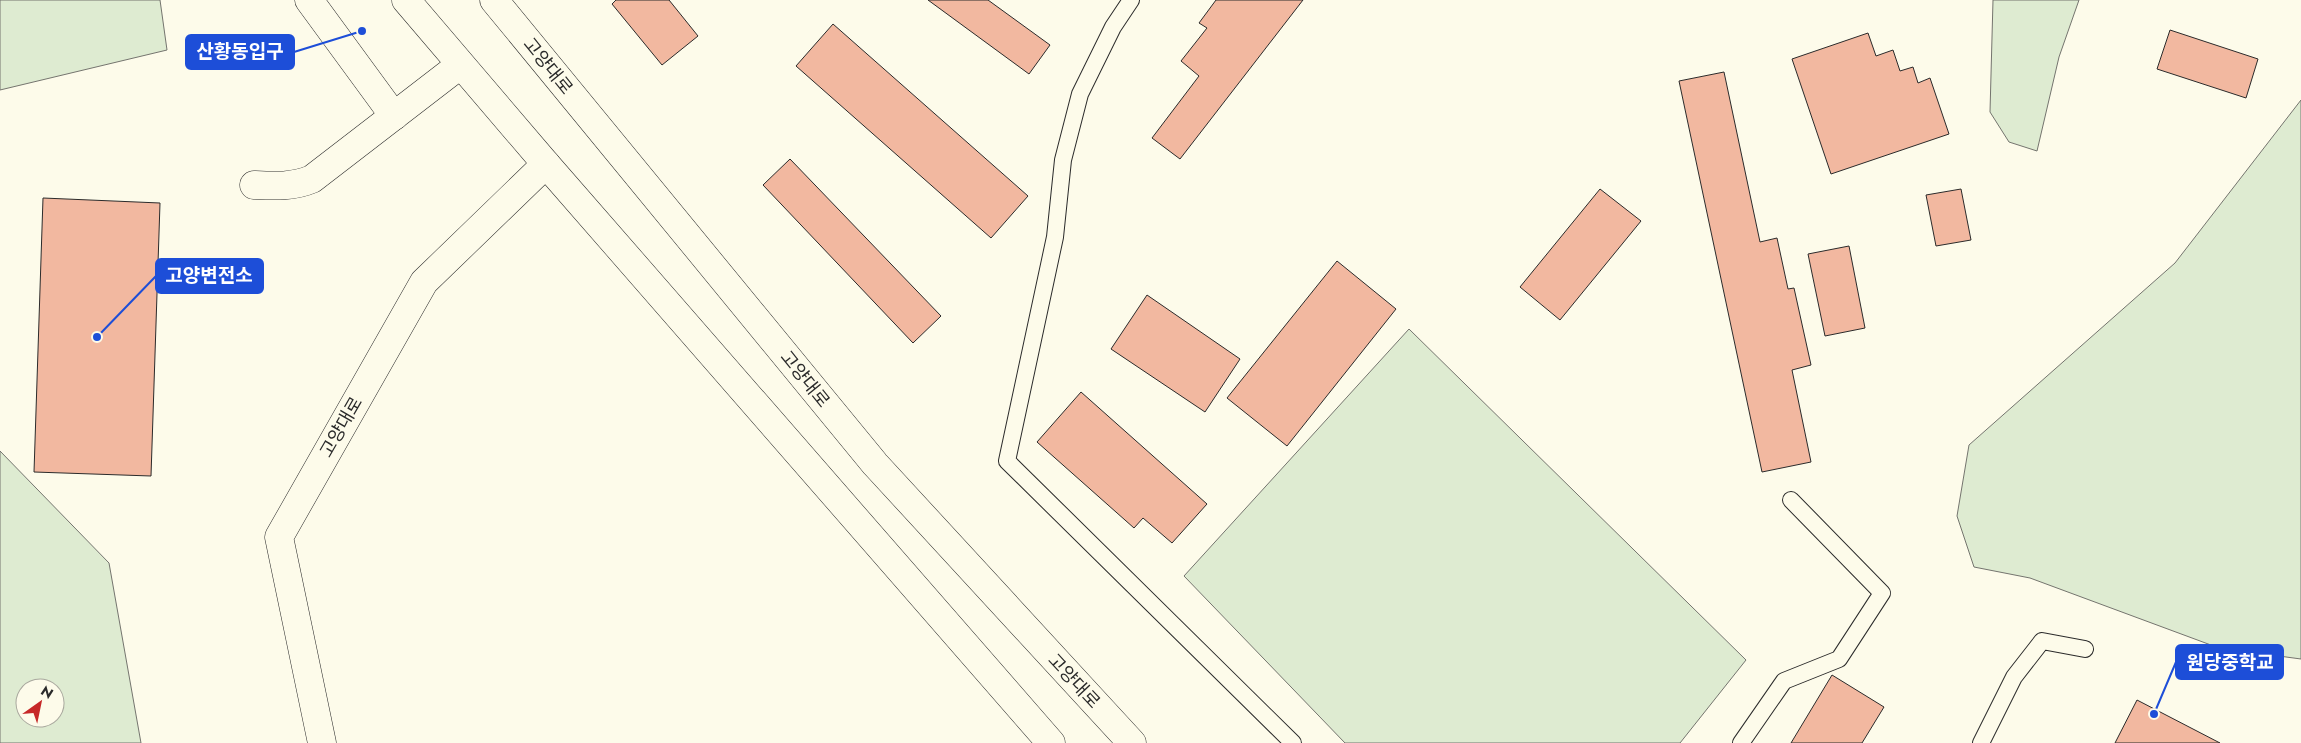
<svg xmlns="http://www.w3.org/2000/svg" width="2301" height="743" font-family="Jost,'Noto Sans KR',sans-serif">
<rect width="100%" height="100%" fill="#fdfbea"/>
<g fill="#deebd1" stroke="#74746e" fill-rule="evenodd">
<path d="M0 0H160L167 50 0 90Z"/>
<path d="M1993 0H2079L2059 57 2037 151 2009 142 1990 112Z"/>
<path d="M2301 100V659L2219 648 2030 578 1974 567 1957 516 1969 445 2175 263Z"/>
<path d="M1409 329 1746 660 1680 743H1345L1184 576Z"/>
<path d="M0 451 109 563 141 743H0ZM25 688H55V718H25Z"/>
</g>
<g fill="#f2b8a0" stroke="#2b2b2b">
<path d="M616 0H669L698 36 662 65 612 4Z"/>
<path d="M928 0H988L1050 45 1029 74Z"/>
<path d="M1216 0H1303L1180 159 1152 138 1199 76 1181 61 1207 28 1199 23Z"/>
<path d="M833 24 1028 196 991 238 796 66Z"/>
<path d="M2170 30 2258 59 2246 98 2157 69Z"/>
<path d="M1868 33 1876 56 1893 50 1900 71 1913 67 1918 83 1930 78 1949 134 1831 174 1792 59Z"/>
<path d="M1724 72 1760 242 1777 238 1788 289 1794 288 1811 365 1792 370 1811 462 1762 472 1679 81Z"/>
<path d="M790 159 941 316 913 343 763 185Z"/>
<path d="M1600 189 1641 221 1560 320 1520 287Z"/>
<path d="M1961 189 1971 240 1936 246 1926 195Z"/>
<path d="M43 198 160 203 151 476 34 472Z"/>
<path d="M1849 246 1865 328 1825 336 1808 254Z"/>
<path d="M1337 261 1396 309 1287 446 1227 398Z"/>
<path d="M1147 295 1240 359 1205 412 1111 349Z"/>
<path d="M1081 392 1207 504 1172 543 1143 518 1134 528 1037 442Z"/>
<path d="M1832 675 1884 707 1862 743H1791Z"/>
<path d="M2137 700 2220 743H2115Z"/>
</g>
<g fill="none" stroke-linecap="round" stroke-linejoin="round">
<defs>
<g id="service">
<path d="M1131 0 1113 27 1080 94 1063 160 1055 237 1007 461 1293 743"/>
<path d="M1741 743 1784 681 1839 659 1882 593 1791 500"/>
<path d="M1981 743 2014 677 2042 641 2085 649"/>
</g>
<g id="minor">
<path d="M309 0 394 116"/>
<path d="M254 185C275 186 293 187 312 179L460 65"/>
<path d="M322 743 279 537 424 282 546 164"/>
</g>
<g id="primary">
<path d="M406 0 546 164 1051 743"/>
<path d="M494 0 875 464 1132 743"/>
</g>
</defs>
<use href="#service" stroke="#2b2b2b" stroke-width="18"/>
<use href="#minor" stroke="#2b2b2b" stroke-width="29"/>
<use href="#primary" stroke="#2b2b2b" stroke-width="29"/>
<use href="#service" stroke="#fdfbea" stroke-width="16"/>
<use href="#minor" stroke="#fdfbea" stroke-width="28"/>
<use href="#primary" stroke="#fdfbea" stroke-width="28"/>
</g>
<g text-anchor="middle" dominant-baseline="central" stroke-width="4" stroke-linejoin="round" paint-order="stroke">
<g font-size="18" fill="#2b2b2b" stroke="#fdfbea">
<text transform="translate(548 66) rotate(51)">고양대로</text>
<text transform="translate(805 379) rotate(51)">고양대로</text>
<text transform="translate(341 427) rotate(-60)">고양대로</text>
<text transform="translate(1074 681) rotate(47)">고양대로</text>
</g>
</g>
<path fill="none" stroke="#1d4ed8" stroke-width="2" d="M362 31L294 52M97 337L156 276M2154 714L2176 662"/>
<g fill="#1d4ed8" stroke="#fdfbea" stroke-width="2">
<circle cx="362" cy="31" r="5"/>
<circle cx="97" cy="337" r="5"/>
<circle cx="2154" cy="714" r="5"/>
</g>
<g fill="#1d4ed8" stroke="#1d4ed8" stroke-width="2">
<rect x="186" y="35" width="108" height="34" rx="5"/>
<rect x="156" y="259" width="107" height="34" rx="5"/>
<rect x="2176" y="645" width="107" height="34" rx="5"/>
</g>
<g font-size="19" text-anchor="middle" font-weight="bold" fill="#fff">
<text x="240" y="58">산황동입구</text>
<text x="209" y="282">고양변전소</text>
<text x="2230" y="669">원당중학교</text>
</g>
<g transform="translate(40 703) rotate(33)"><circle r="24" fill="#fdfbea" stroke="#a9a89e"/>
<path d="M0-4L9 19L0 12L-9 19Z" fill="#c62828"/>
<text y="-8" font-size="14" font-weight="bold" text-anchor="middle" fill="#2b2b2b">N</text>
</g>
</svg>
